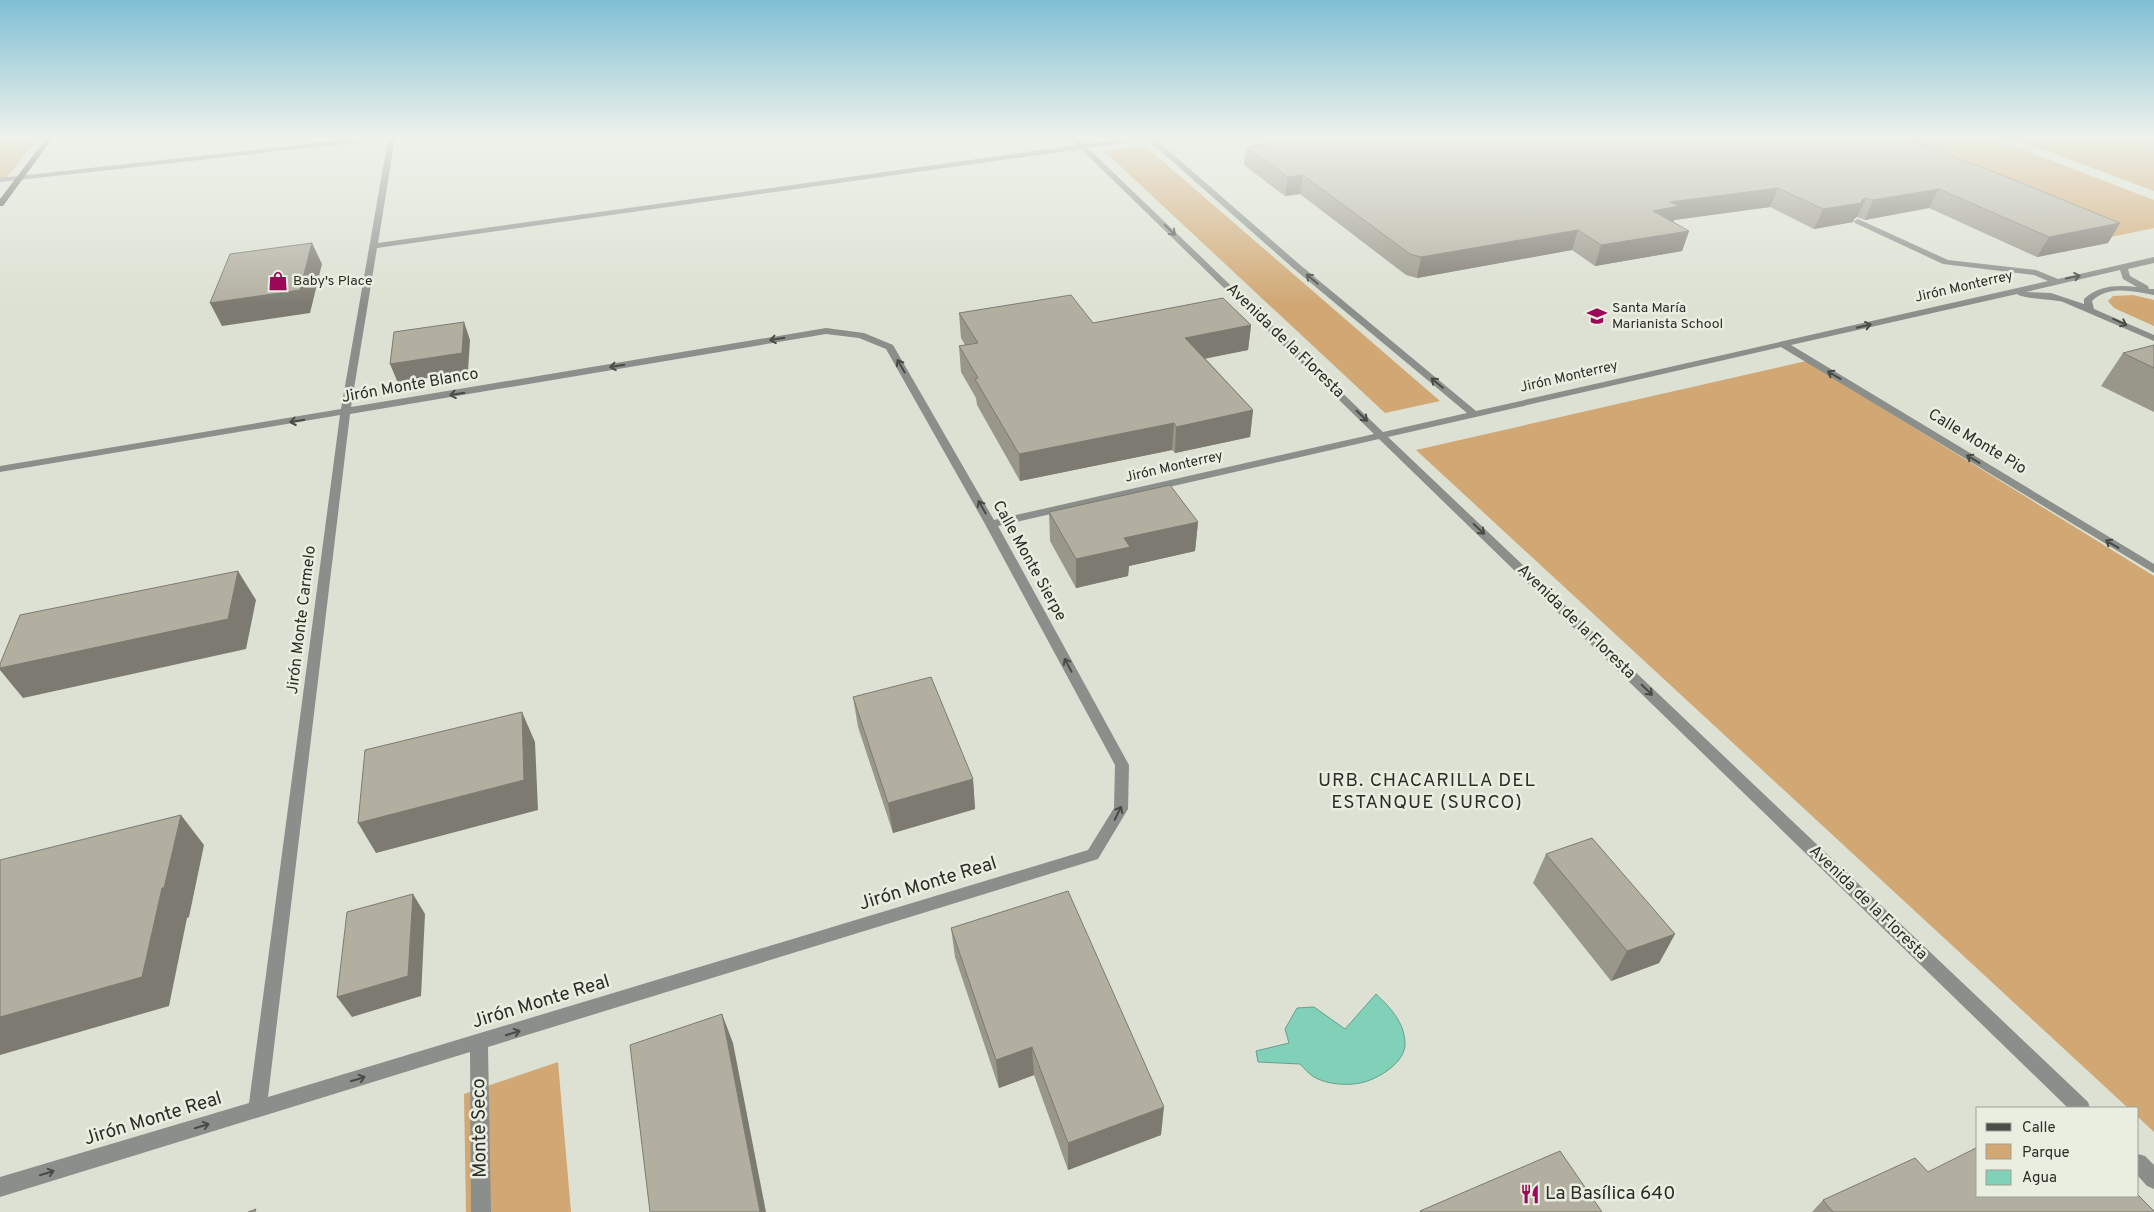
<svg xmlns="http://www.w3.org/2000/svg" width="2154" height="1212" font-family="Overpass,sans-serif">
<rect width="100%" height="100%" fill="#dce1d3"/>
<g fill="#d1a773">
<path d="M9 136H41L6 178 0 179V146Z"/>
<path d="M1862 136H1987L2154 200V228L2106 238Z"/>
<path d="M2007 136H2154V191Z"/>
<path d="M1145 146 1440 401 1385 413 1104 151Z"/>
<path d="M2133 295 2154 300V326L2114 308 2108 301 2113 296Z"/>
<path d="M1806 361 2154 576V1132L2138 1117V1108H2128L1416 450Z"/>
<path d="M558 1062 571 1212H466L464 1094Z"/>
</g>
<path fill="#81d0b8" stroke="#689f8d" d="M1376 994C1390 1007 1404 1022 1405 1042 1407 1062 1377 1080 1360 1083 1346 1086 1326 1084 1314 1077 1309 1074 1304 1068 1300 1064L1258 1062 1256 1051 1289 1043 1285 1029 1297 1008 1314 1007 1345 1029Z"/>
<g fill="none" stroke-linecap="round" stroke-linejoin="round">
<g fill="#8a8f8b" fill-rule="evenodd">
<path d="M379 136H398L395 138 378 243 1077 145 1069 136H1076L1084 144 1152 136 1299 264 1476 411 2048 281 2034 275 1943 264 1855 223 1854 221 1858 219 1948 260 2036 270 2058 279 2154 257V263L2128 269 2130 276 2148 286 2149 289H2154V295C2133 291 2108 285 2092 301L2094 309 2154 335V341L2063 302C2052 299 2023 299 2017 294L1791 345 2154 564V573L1781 347 1388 437 2088 1102 2090 1108H2068L1379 439 998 526 1129 765 1128 809 1098 859 488 1047 491 1212H471L470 1052 0 1197V1177L249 1103 340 415 0 472V466L341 409 388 139 0 182V178ZM1147 139 1293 268 1467 413 1383 432 1088 148ZM1081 149 1374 434 994 520 893 345 864 333 826 328 351 407 377 248ZM2120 270 2123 279 2137 287C2117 285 2099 285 2084 299V304L2051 293 2026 292ZM826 334 859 338 886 349 985 524 1115 765 1114 808 1088 850 268 1097 350 414Z"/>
<path d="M2138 1154 2145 1156 2154 1165V1189L2147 1186 2138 1176Z"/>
</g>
<path fill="#474f47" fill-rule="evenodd" d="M48 136H54L3 206H0V199Z"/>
</g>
<g fill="#99968a">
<path d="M1291 136H1703L1715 141 2120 223 2108 243 2037 257 1929 208 1865 220 1857 217 1854 219 1853 222 1814 229 1770 207 1674 220V222L1689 231 1682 251 1595 266 1572 250 1417 278 1406 275 1300 194 1285 196 1244 165 1246 147 1293 139Z"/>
<path d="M959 313 1093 323 1251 325 1248 350 1205 358 1253 410 1250 437 1175 453 1172 450 1020 481 977 405 976 398 961 372 959 346 965 345 961 338Z"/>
<path d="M2154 345V412L2101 386 2123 353Z"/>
<path d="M1049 512 1198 522 1195 551 1129 566 1128 576 1076 588 1050 541Z"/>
<path d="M853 697 973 779 975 809 893 833 858 727Z"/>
<path d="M1546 854 1675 934 1659 963 1611 981 1533 883Z"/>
<path d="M951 928 1161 1135 1068 1170 1034 1075 999 1088 955 957Z"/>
<path d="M1928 1172 2154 1212H1812L1823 1200Z"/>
</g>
<g fill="#7d7a71">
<path d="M1303 175 1300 194 1285 196 1288 177Z"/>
<path d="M1778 188 1770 207 1674 220 1672 226 1653 211 1670 202Z"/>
<path d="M1939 189 1929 208 1865 220 1873 200Z"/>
<path d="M1866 198 1857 217 1854 219 1853 222 1814 229 1823 209 1862 200Z"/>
<path d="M2120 223 2108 243 2037 257 2049 237Z"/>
<path d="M1578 230 1572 250 1417 278 1421 257Z"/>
<path d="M1689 231 1682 251 1595 266 1601 245Z"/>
<path d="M312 243 322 264 310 313 222 326 210 303Z"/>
<path d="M464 322 470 340 468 371 398 383 390 364Z"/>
<path d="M1251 325 1248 350 1184 363 1185 338Z"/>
<path d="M1253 410 1250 437 1175 453 1176 427Z"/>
<path d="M1174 423 1172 450 1020 481 1019 454Z"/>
<path d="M1198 522 1195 551 1129 566 1128 576 1076 588V559L1124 538Z"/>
<path d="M238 571 256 600 246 649 23 698 0 670V668Z"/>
<path d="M522 712 535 742 538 810 376 853 358 823Z"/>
<path d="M973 779 975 809 893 833 888 803Z"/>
<path d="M181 815 204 845 189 917 187 918 169 1006 0 1055V1017Z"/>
<path d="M413 894 425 914 421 996 352 1017 337 997Z"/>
<path d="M1675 934 1659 963 1611 981 1627 951Z"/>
<path d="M722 1014 733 1043 766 1212H760Z"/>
<path d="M1032 1047 1034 1075 999 1088 996 1060Z"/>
<path d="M1164 1107 1161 1135 1068 1170V1143Z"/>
</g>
<g fill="#b2afa1" stroke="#7d7a71">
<path d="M1305 136H1703L1715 141 1746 136H1899L1992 171 2120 223 2049 237 1939 189 1873 200 1866 198 1862 200 1861 203 1823 209 1778 188 1670 202 1679 206 1653 211 1689 231 1601 245 1578 230 1421 257 1410 254 1303 175 1288 177 1246 147 1306 138Z"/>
<path d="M312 243 300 290 210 303 230 254Z"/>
<path d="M1071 295 1093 323 1223 298 1251 325 1185 338 1253 410 1176 427 1174 423 1019 454 975 379 978 378 959 346 978 343 959 313Z"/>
<path d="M464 322 462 353 390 364 394 332Z"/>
<path d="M2154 345V368L2123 353Z"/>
<path d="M1170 485 1198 522 1124 538 1130 547 1076 559 1049 512Z"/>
<path d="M238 571 228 619 0 668V664L20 615Z"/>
<path d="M931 677 973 779 888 803 853 697Z"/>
<path d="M522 712 524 780 358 823 365 750Z"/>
<path d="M181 815 164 888H162L142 977 0 1017V860Z"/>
<path d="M1592 838 1675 934 1627 951 1546 854Z"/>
<path d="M1068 891 1164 1107 1068 1143 1032 1047 996 1060 951 928Z"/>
<path d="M413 894 408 976 337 997 347 912Z"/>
<path d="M722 1014 760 1212H650L630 1045Z"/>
<path d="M1978 1147V1196H2138V1195L2154 1211V1212H1833L1823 1200 1915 1158 1928 1172Z"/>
<path d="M1560 1151 1602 1212H1421L1420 1211Z"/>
<path d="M256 1209 255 1212H248Z"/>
</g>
<defs><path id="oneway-shaft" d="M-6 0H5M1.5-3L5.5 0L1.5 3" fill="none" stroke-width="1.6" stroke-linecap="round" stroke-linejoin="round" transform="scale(1.25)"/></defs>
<g stroke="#484a46">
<use href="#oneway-shaft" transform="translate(1170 230) rotate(44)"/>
<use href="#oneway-shaft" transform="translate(2073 277) rotate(-12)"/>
<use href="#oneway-shaft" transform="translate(1312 279) rotate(-140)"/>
<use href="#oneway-shaft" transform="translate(2120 322) rotate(25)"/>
<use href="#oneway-shaft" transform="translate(1864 326) rotate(-13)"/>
<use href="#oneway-shaft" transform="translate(777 339) rotate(170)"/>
<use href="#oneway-shaft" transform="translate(617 366) rotate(170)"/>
<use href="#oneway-shaft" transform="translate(901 366) rotate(-120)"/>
<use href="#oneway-shaft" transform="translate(1834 375) rotate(-149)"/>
<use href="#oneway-shaft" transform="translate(1437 383) rotate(-140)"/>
<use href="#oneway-shaft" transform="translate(457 394) rotate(170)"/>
<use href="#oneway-shaft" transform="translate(1362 416) rotate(44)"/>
<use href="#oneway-shaft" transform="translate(297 421) rotate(171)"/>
<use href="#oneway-shaft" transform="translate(1973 459) rotate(-149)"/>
<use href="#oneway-shaft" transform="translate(982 507) rotate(-120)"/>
<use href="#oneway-shaft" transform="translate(1479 529) rotate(43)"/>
<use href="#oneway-shaft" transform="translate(2112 544) rotate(-149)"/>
<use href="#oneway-shaft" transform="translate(1068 665) rotate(-118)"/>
<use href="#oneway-shaft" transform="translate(1647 690) rotate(44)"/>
<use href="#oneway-shaft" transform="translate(1118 813) rotate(-64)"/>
<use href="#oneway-shaft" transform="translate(513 1033) rotate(-17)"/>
<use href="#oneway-shaft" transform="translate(358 1079) rotate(-17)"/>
<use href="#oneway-shaft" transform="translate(202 1126) rotate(-17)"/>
<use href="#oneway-shaft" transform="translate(47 1173) rotate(-17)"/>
</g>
<linearGradient id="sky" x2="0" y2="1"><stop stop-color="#7fbfd5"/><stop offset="0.45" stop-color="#eff2eb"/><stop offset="1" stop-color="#eff2eb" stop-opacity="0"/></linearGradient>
<rect width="2154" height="305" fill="url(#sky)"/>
<defs>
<symbol id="shop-bare" viewBox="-9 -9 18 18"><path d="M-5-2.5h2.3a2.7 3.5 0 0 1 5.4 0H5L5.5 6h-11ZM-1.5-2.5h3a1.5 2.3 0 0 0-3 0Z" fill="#9b0857" stroke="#e9eee0" stroke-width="2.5" paint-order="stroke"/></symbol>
<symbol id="school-bare" viewBox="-9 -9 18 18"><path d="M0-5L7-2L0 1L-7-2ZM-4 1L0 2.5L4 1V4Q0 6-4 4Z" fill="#9b0857" stroke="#e9eee0" stroke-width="2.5" paint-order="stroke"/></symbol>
<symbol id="restaurant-bare" viewBox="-9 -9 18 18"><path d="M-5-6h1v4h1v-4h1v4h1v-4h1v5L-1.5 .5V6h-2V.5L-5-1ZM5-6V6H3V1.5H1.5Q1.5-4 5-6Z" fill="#9b0857" stroke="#e9eee0" stroke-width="2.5" paint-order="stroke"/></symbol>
</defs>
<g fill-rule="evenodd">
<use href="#shop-bare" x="264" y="267" width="28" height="28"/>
<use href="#school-bare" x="1583" y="302" width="28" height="28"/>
<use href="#restaurant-bare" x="1516" y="1180" width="28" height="28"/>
</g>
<g text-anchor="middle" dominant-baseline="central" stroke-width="5" stroke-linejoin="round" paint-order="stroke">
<g font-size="14" fill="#2c2d28" stroke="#e9eee0" text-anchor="start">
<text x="293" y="281">Baby's Place</text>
<text x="1612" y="308">Santa María<tspan x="1612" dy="16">Marianista School</tspan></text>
</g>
<g font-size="14" fill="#2c2d28" stroke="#e9eee0">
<text transform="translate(1964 287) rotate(-13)">Jirón Monterrey</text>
<text transform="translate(1569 377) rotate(-13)">Jirón Monterrey</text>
<text transform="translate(1174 467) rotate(-13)">Jirón Monterrey</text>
</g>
<g font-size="16" fill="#2c2d28" stroke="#e9eee0">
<text transform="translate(1285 341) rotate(44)">Avenida de la Floresta</text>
<text transform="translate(410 386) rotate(-10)">Jirón Monte Blanco</text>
<text transform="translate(1977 442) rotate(31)">Calle Monte Pio</text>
<text transform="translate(1029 561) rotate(61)">Calle Monte Sierpe</text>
<text transform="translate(302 620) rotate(-83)">Jirón Monte Carmelo</text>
<text transform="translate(1576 622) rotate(44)">Avenida de la Floresta</text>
<text transform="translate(1868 903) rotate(44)">Avenida de la Floresta</text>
</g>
<g font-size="19" letter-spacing="1" fill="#2c2d28" stroke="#e9eee0">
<text x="1427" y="781">URB. CHACARILLA DEL<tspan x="1427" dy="22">ESTANQUE (SURCO)</tspan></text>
</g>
<g font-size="19" fill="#2c2d28" stroke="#e9eee0">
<text transform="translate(928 884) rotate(-17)">Jirón Monte Real</text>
<text transform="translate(541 1002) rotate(-17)">Jirón Monte Real</text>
<text transform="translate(153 1119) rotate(-17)">Jirón Monte Real</text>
<text transform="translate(480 1128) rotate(-91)">Monte Seco</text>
</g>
<g font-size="19" fill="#2c2d28" stroke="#e9eee0" text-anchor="start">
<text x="1545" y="1194">La Basílica 640</text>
</g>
</g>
<rect x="1976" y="1107" width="162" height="90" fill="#e9eee0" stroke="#9da196"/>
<rect x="1986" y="1123" width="25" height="8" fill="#474f47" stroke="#9da196"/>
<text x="2022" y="1132" font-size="15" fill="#2c2d28">Calle</text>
<rect x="1986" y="1144" width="25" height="15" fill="#d1a773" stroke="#9da196"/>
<text x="2022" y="1157" font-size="15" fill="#2c2d28">Parque</text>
<rect x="1986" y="1170" width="25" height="15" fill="#81d0b8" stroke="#9da196"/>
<text x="2022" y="1182" font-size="15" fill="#2c2d28">Agua</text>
</svg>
